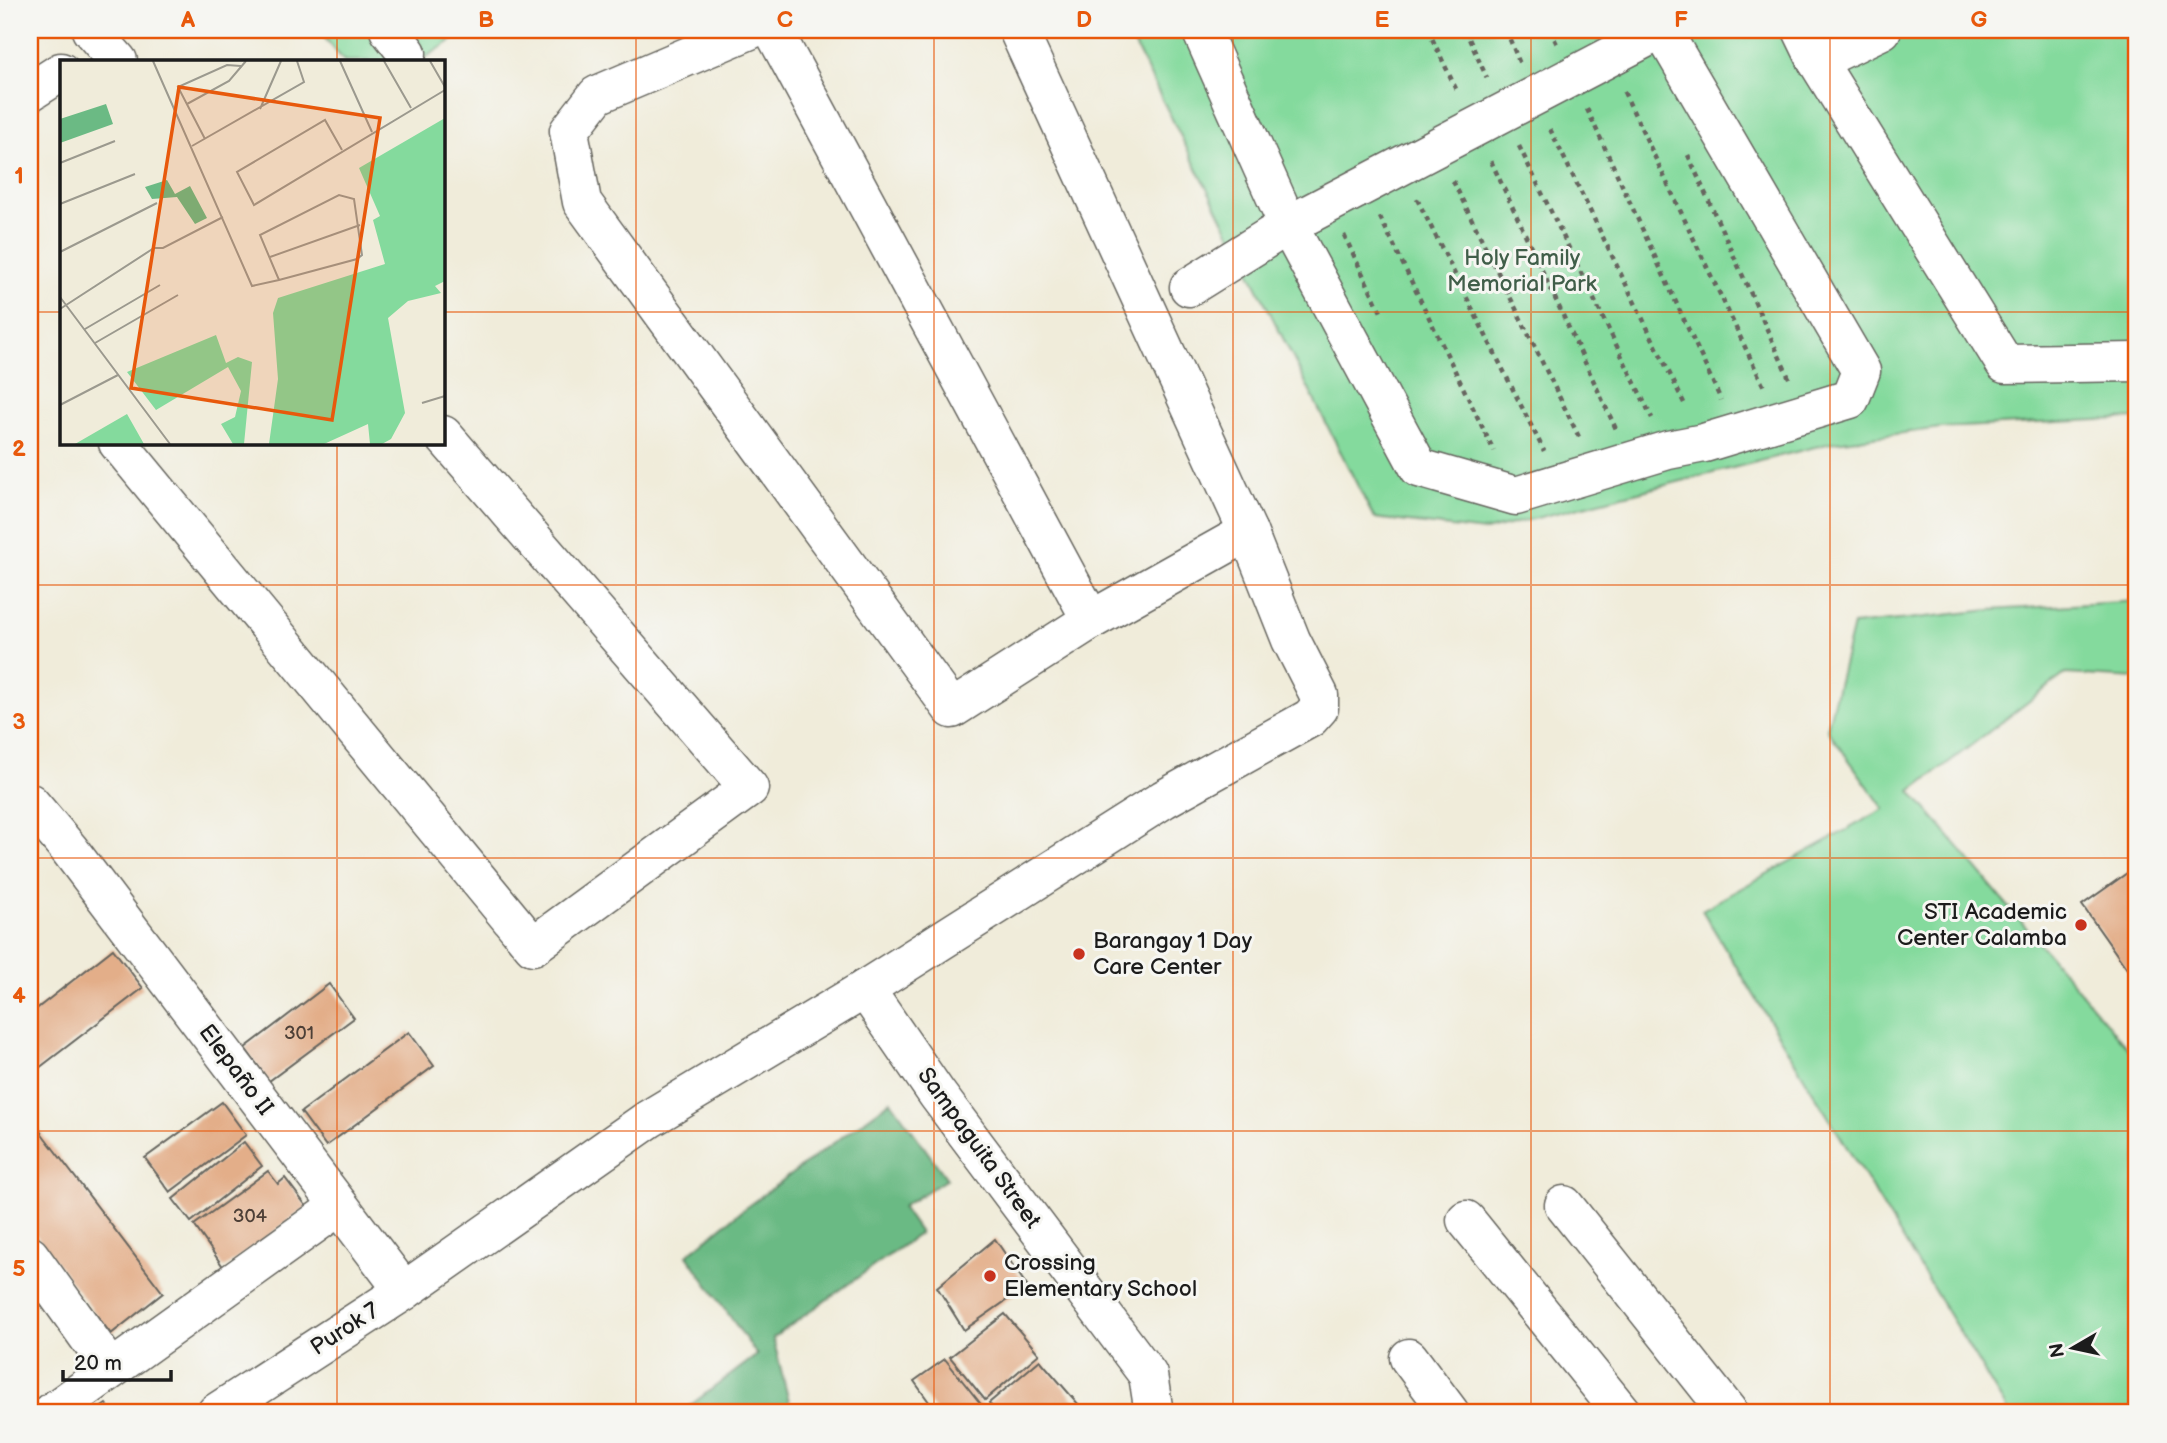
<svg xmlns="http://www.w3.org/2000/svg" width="2167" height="1443" font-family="'Balsamiq Sans',sans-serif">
<rect width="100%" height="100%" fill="#f6f6f2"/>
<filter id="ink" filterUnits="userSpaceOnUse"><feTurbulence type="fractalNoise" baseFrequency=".0143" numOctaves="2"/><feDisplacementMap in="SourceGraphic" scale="14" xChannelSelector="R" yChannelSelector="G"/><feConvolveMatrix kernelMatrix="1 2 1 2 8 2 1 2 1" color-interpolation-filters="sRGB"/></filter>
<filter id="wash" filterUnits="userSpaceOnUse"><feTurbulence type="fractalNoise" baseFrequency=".00686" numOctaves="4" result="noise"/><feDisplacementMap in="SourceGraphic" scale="28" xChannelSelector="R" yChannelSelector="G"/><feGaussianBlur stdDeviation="1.57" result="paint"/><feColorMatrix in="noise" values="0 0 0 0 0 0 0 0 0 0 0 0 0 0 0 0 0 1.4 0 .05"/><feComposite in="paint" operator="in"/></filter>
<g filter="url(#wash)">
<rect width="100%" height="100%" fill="#f0ecda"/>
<g fill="#84da9d" stroke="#507b5c" stroke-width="2">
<path d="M318 30H468L420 61H344Z"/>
<path d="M1127 30H2137V418L1941 428 1835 442 1485 531 1374 518Z"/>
<path d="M2137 601V678L2065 674 1911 791 2137 1059V1406L2131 1413H2009L1702 910 1884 809 1827 729 1853 625 1990 610Z"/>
</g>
<path fill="#6bba84" stroke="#446b50" stroke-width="2" d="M891 1101 947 1179 902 1207 920 1233 773 1338 792 1413H680L757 1355 687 1255 741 1211Z"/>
<g id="blocks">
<g fill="#e3ae89">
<path d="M2137 866V983L2082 905Z"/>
<path d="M113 949 143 988 30 1075V1014Z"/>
<path d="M329 984 354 1018 269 1081 245 1048Z"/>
<path d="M409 1032 434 1066 326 1146 301 1112Z"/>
<path d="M222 1102 246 1135 170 1192 145 1158Z"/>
<path d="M30 1118 163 1293 111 1334 30 1227V1208L32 1204 30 1205Z"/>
<path d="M244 1142 262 1166 191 1222 173 1199Z"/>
<path d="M268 1171 278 1184 285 1178 307 1207 224 1268 194 1225Z"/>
<path d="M995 1239 1027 1286 964 1330 937 1287Z"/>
<path d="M1005 1314 1039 1354 985 1400 950 1357Z"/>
<path d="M945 1359 988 1413H937L914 1381Z"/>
<path d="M1040 1360 1086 1413H997L989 1403Z"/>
<path d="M106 1404 113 1413H93Z"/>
</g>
</g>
</g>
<g filter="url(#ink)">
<use href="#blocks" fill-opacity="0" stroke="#66655e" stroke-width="2"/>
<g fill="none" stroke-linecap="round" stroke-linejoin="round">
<defs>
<g id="minor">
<path d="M91 30 118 61"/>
<path d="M389 30 407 53"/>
<path d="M750 30 597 95 569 131 582 202 952 709 1091 620 1248 532"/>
<path d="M773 30 1091 620"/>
<path d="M1201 30 1288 225 1419 468 1516 496 1668 450 1704 443 1850 399 1861 371 1662 30"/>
<path d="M1802 30 1817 61 2005 364 2137 362"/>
<path d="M1817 61 1882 30"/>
<path d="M30 92 61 72"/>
<path d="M1189 287 1288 225 1661 30"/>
<path d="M118 443 533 946 749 788 443 435"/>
<path d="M30 803 69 849 404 1291"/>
<path d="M865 989 937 1094 1148 1375 1154 1413"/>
<path d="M1564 1205 1729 1413"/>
<path d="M1466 1220 1622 1413"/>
<path d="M30 1256 111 1369"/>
<path d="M1409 1358 1450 1413"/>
<path d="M51 1413 338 1207"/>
<path d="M216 1413 404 1291 649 1119 865 989 1164 799 1310 718 1319 708V695L1291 640 1248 532 1018 30"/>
</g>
</defs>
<use href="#minor" stroke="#66655e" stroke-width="41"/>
<g stroke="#66655e" stroke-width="4.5" stroke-dasharray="5 5" stroke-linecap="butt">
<path d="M1428 30 1458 93"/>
<path d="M1465 30 1487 78"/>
<path d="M1506 30 1520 64"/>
<path d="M1550 30 1557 44"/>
<path d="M1624 92 1764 387"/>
<path d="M1587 109 1721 400"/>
<path d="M1550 129 1686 407"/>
<path d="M1519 146 1652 418"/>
<path d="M1688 155 1790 380"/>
<path d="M1491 161 1616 429"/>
<path d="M1453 181 1579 437"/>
<path d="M1417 199 1544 451"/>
<path d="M1380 217 1494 451"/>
<path d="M1344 235 1381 312"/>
</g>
<use href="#minor" stroke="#fff" stroke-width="38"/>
</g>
</g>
<path fill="none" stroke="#e8590c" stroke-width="2" stroke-opacity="0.55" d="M337 30V61M636 30V1413M934 30V1413M1233 30V1413M1531 30V1413M1830 30V1413M30 312H61M443 312H2137M337 443V1413M30 585H2137M30 858H2137M30 1131H2137"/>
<g fill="#c8321e" stroke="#f6f6f2" stroke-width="2.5">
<circle cx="2081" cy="925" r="7"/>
<circle cx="1079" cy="954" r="7"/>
<circle cx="990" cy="1276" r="7"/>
</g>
<g text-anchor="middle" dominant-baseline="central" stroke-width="6" stroke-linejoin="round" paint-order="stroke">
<g font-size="19" fill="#4e4037">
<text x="299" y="1033">301</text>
<text x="250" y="1216">304</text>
</g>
<g font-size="23" fill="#405e49" stroke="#f6f6f2">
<text x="1522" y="258">Holy Family<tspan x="1522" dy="26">Memorial Park</tspan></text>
</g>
<g font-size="23" fill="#1c1c1c" stroke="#f6f6f2" text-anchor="start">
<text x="2067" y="912" text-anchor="end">STI Academic<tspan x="2067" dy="26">Center Calamba</tspan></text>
<text x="1093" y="941">Barangay 1 Day<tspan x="1093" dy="26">Care Center</tspan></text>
<text x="1004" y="1263">Crossing<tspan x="1004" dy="26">Elementary School</tspan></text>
</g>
<g font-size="23" fill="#1c1c1c" stroke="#f6f6f2">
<text transform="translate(236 1070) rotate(53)">Elepaño II</text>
<text transform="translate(979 1148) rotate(54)">Sampaguita Street</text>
<text transform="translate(345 1329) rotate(-33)">Purok 7</text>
</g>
</g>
<g transform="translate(60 60)">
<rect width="385" height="385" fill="#f0ecda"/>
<path d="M385 58V221L375 226 381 233 348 241 328 258 345 353 331 379 322 384H310L308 364 264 384H209L218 319 213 253 218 238 325 204 313 160 320 156 299 108ZM156 275 166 303 178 297 192 302 184 384H173L161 364 175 357 181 331 168 307 96 350 67 312ZM67 354 84 384H15Z" fill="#84da9d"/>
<path d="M46 44 53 64 0 83V59ZM107 120 115 134 130 126 147 158 135 164 117 137 92 139 85 127Z" fill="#6bba84"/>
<path fill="none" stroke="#9b998e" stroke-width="2" d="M93 1 192 226 219 220 297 199 302 195 294 139 279 135 200 175 219 220M280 1 312 72M324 1 351 48M370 1 385 27M127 44 169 21 186 1M200 49 221 1M145 79 118 27 167 5 181 6M132 86 244 22 237 1M282 90 265 60 177 112 194 145 385 30M0 103 55 81M0 144 75 114M0 192 97 143M210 197 300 165M0 237 110 384M0 249 94 188H103L163 157M25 269 100 225M35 283 118 235M362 343 385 336M0 345 58 315"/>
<path fill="#e8590c" fill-opacity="0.15" stroke="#e8590c" stroke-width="3.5" d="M119 27 320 58 272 360 71 328Z"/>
<rect width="385" height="385" fill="none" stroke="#1c1c1c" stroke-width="3.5"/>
</g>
<rect width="2167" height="1443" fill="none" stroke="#f6f6f2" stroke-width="77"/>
<g transform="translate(2073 1348) rotate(261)" stroke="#f6f6f2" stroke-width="5" paint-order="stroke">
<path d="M0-5L12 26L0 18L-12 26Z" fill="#1c1c1c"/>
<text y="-10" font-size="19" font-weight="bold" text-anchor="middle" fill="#1c1c1c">N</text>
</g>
<path d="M63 1370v10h108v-10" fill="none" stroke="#1c1c1c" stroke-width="3.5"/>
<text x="74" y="1370" font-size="21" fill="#1c1c1c" stroke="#f6f6f2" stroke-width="5" paint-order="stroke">20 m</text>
<rect x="38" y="38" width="2090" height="1366" fill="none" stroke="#e8590c" stroke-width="2.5"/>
<g font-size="23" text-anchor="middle" font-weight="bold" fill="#e8590c">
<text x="188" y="27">A</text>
<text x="486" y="27">B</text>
<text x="785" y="27">C</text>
<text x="1084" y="27">D</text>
<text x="1382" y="27">E</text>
<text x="1681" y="27">F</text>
<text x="1979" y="27">G</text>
<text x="19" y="183">1</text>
<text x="19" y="456">2</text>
<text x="19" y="729">3</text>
<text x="19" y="1003">4</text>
<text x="19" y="1276">5</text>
</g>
</svg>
